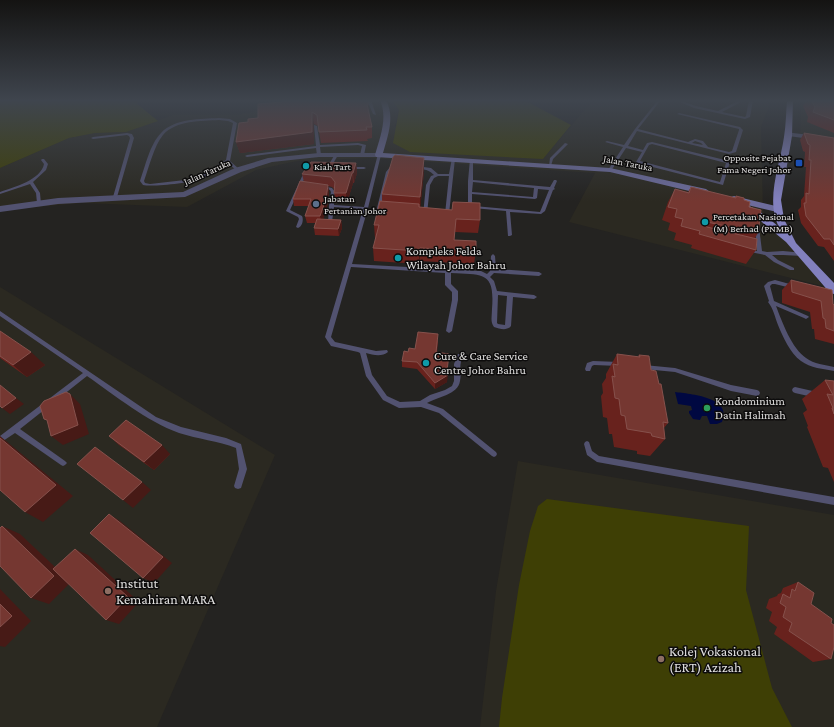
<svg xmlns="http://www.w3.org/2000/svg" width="834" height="727" font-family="'Crimson Pro',serif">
<rect width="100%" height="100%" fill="#242321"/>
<g fill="#2b2921">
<path d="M286 100H392L399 110 395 126 543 159 593 100H771L761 127 763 211 823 286 569 222 595 173 370 158 297 161 256 170 187 207 82 203 0 210V168L69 138 95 133 126 132 173 115H237L287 105Z"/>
<path d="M801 100H834V143L800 140Z"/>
<path d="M0 287 275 455 157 727H0Z"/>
<path d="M518 461 834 515V727H480L496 591Z"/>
</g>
<g fill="#3e3f05">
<path d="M0 100H143L136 103 158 121 126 132 95 133 69 138 0 168Z"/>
<path d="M392 100H524L571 125 543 159 410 152 393 143 399 110Z"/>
<path d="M547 499 749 526 746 590 772 688 792 727H499L502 698 519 585 530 531 538 506Z"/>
</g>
<path fill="#000841" d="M675 392C690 394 733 397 722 422L717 424H710L707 416H702L700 420 693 419 689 413V411L692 410 691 406 678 404Z"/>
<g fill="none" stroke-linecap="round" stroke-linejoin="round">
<g fill="#525270" fill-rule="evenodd">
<path d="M367 100H371L376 115 373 114Z"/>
<path d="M658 100H661L638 129 688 142 695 139 703 141 708 147 729 152 732 151 739 130V129L677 114 679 113 740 127 743 130 736 152 729 154 637 131 628 146 643 150 647 143 652 142 729 161 730 162 723 185 637 163 636 162 642 152 626 148 611 171H609L608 170 623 147 605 142 607 141 624 145 635 129ZM695 141 701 143 703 145 692 143ZM652 144 726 163 720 182 640 161 649 145Z"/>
<path d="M675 100H679L696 106 718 111 740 100H743V101L722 112 745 117 746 116 749 100H753L750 117 745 119 694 108Z"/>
<path d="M219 118 230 119 237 123 230 161 239 169V171H237L228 163C219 168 210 175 201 179 190 183 153 187 143 185L140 181C145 167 150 144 161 133 175 118 201 119 219 118ZM219 120 228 121 233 123 226 160 198 177 185 180 150 184 145 183 144 181C149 167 154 146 163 135 176 120 202 121 219 120Z"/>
<path d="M314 125 317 126 320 145 358 143 366 145 364 155 362 156 360 155 362 146 358 145 320 147 321 155 319 156 317 155 316 148 247 157 245 156 247 155 316 146Z"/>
<path d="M127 133 132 134 134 138 117 197 115 198 113 197 130 138 129 136 127 135 93 139 91 138 93 137Z"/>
<path d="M565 143 568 144 553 159 551 166H549L550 158Z"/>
<path d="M335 154 338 155 330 169H328L327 168Z"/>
<path d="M378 154 381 155 368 208 352 264 481 271 487 274 490 271 491 256 493 254 495 256 496 269 539 272 542 274 539 276 494 273 490 277 494 281 497 291 534 295 537 297 534 299 513 297 511 326C507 331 500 329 494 327 490 322 492 316 492 309 495 271 483 275 451 273V284L458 291V300L452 331 449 333 446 331 452 300V292L445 285V273L351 267 331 337 335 342 376 351 387 350 388 352C382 357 373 355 366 353L372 375 387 396 400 402 420 401 430 395 445 390 452 386 454 381V364L458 354H462L463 356C458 367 462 371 460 381 458 395 437 397 427 403L443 409 496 452 497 454 496 456 494 457 492 456 439 413 421 407 399 408 383 400 366 376 360 353 358 352 331 346 325 337 363 209 334 207 332 222V223H328L329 206 331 192 330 190 320 187 322 186 332 188 335 192 334 205 364 207ZM498 295 507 296 505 325 498 324 497 323Z"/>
<path d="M452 158 455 159 449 214 447 217H443V216L445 214 449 176H438L434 178 430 185 427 214 425 215H423L426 185 431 176 434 175C426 167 422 171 414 167L416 166 431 168 438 174H449Z"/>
<path d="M42 159H44L48 164 46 170 33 182 40 193 41 204 37 203 36 193 30 184 0 194V192C14 187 41 180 44 164L41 160Z"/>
<path d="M470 159 473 160V180L550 187 554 180H556L557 181 554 188 555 189 553 190 545 211 541 214 510 212 512 235 510 236H508L506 211 473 208 468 204V181ZM473 182 534 188 533 197 472 192ZM538 189 549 190 540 212 474 206 472 204V194L535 199 537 198Z"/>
<path d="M394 165 397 166 392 169 390 172 381 208 379 209H377V208L386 172 390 167Z"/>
<path d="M348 167H364L366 168 364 169H348Z"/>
<path d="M305 170 308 171 290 210 302 216C304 220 302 227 298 228L296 227 299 219 298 217 286 211Z"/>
<path d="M755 226H759V227L762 251 767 252 783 251 804 253V255L802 256 783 255H772L778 260 794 268V270H790L774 262 765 255 745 251V249L757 251Z"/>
<path d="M775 280 797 286 798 287 795 289 775 284H772L770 286 774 301 808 316 809 317 806 319 804 318 776 306C782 322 792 349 806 358 814 364 825 365 834 367V371C824 369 810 368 801 361 790 353 783 337 778 325 775 317 773 308 768 302L769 301 764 286 768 282Z"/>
<path d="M0 311 156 417 181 427 226 438 241 444 247 469 241 488 238 489 235 488 234 486 239 469 236 448C218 441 198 439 179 433 146 421 116 396 87 376L20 429 65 461 67 463 65 465 63 466 61 465 15 433 0 443V436L83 373 0 316Z"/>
<path d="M593 361 619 362H621L622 364 621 366H619L594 365 592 366 590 371H586L585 369 587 363Z"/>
<path d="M642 365H644L675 368 731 385 757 390 759 391 760 393 759 395 757 396 731 391 675 372 644 369H642L641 367Z"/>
<path d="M795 387 817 392 819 393 820 395 819 397 817 398 795 393 793 392 792 390 793 388Z"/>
<path d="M587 441 589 442 592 451 599 456 834 497V505L597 462 587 455 584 444 585 442Z"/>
</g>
<g fill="#525270" fill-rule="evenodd">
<path d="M785 132 834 138V142L788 136H785Z"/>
<path d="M319 153H379L383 155 379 157H319L272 162 241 172 185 197 58 204 0 212V206L58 198 183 192 235 168 268 158Z"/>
</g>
<g fill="#6d6c9c" fill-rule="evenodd">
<path d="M380 100H386C395 117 388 135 383 153L610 168 706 189 710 192 706 195 610 172 376 157 375 155C380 137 388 118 380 100Z"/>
<path d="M734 196 780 207 781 209 777 212 731 201 730 199 731 197Z"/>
</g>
<path fill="#8280be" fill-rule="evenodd" d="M787 100H793L792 136 781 200 784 219 796 243 834 283V294L830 293 786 242 757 218 742 208 746 205C759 209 769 219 779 227 765 200 780 165 784 137 786 125 786 112 787 100Z"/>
</g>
<g fill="#68221d">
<path d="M807 100H834V133L807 122 808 117 803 106Z"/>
<path d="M258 104 370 115H369L372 127V138L367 139 368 141 321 143 318 126 314 124V144L240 153 236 142 248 122 258 118Z"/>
<path d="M804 133 834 138V261L824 247 818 246 801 223 798 210 801 207V200L804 196 806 167H804L805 152 803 151 800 140Z"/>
<path d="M356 163 357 173 354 183H353L347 203H336L334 193V189L332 187 328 186 329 192 327 207 323 219 341 220 342 228 339 236 315 235 314 228 315 223H307L305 216 309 206H294L293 199 304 182 302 174Z"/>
<path d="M424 172 420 208 480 220 478 233 455 232 454 240 476 251 474 264 420 261 419 264 374 261 373 248 376 238H375L374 225 382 201V194Z"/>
<path d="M691 187 735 198 736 196 744 200 749 207 758 233 755 238 756 250 746 264 691 248 692 245 674 240 676 233 668 230 670 223 662 220 668 202 675 189 688 192Z"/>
<path d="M791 280 834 305V344L815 339 814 329H812L810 312 782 303V290Z"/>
<path d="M0 331 45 365 27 377 0 358Z"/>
<path d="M438 341 437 352 447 374V382L435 389 417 369 402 367V361L408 352Z"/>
<path d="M617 354 638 357 639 355 651 370 659 384 668 423 664 428 665 439 650 456 637 454V451L614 447 612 434H609L607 418 603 417 601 396 603 393 602 384 606 378V374Z"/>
<path d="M825 380 834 381V482L828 468 823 467 807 427 808 426 803 413 807 410 802 399Z"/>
<path d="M109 436 170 454 154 470 119 445Z"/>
<path d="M798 582 811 604 831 623V659L813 662 774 634 777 627 769 621 772 612 766 608 769 599 777 596 778 594 781 593 783 588Z"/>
</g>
<g fill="#471a16">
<path d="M367 104H369L370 115H368Z"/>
<path d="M312 112 314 124V144L240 153 236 142Z"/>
<path d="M424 158V172L420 211V197Z"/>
<path d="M356 163 357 173 354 183 353 173Z"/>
<path d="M352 173 353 183 347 203 346 193Z"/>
<path d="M328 185 329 192 327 207 322 224 320 216Z"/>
<path d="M341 220 342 228 339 236 338 229Z"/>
<path d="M420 248V261L419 264V251Z"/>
<path d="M31 352 45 365 27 377 13 365Z"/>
<path d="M449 354 447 376 448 375 447 382 435 389V383Z"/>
<path d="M70 394 80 404 89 434 63 445 51 436Z"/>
<path d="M16 398 24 404 10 414 2 408Z"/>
<path d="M0 436 6 441 73 496 43 522 25 512 0 438Z"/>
<path d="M162 445 170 454 154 470 144 462Z"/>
<path d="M142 482 151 490 133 508 123 500Z"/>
<path d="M109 514 120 521 172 563 154 583 143 578Z"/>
<path d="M2 526 20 534 71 582 49 604 31 598Z"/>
<path d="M75 549 88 555 139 602 119 624 106 620Z"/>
<path d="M0 589 31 621 5 647 0 646Z"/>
</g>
<g fill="#753731" stroke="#86514c">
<path d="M288 100H368L369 104H367L372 127H366L367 130 319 132 317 115 312 112V132L236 142 239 123 248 122V119L258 118V104L281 102Z"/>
<path d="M811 100H834V120L813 112 815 107Z"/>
<path d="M804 133 834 138V245L830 239H824L806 216 804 203H806V193L809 194V192L811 160H809L810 145 808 144Z"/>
<path d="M395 155 424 158 420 197 382 194 393 157Z"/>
<path d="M311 162 356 163 353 173H352L346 193H334L335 182 331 177 302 174Z"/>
<path d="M300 181 328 185 326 199 320 216H305L311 199H293Z"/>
<path d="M691 187 736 198V196L744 198V200L750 202 749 207 761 210 758 233 707 222 704 224 707 227 757 239 756 250 699 234 700 231 681 226 683 219 675 217 677 209 668 207 675 189 689 193Z"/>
<path d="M380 201 419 204V207L452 210 453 202 480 203V220L456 219 454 240 476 241V251L420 248 419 251 373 248 379 225H374Z"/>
<path d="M317 219 341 220 338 229 314 228Z"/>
<path d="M791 280 832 290 833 304 834 305V331L826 328 825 319 823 318 821 301 792 292Z"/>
<path d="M0 331 31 352 13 365 0 356Z"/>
<path d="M418 332 438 334 436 352 449 354 447 371 445 372 448 375 435 383 417 362 402 361 404 351 408 352 409 348 415 349Z"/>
<path d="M617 354 640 357 639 355 649 356 651 370 656 371 659 384H661L668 423 663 422 665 439 652 436 651 433 627 429 625 416 621 415 619 399 615 398 612 376 615 377 613 364 618 365Z"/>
<path d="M825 380 834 381V414L832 408H833L827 394 833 395Z"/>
<path d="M0 385 16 398 2 408 0 406Z"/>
<path d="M66 392 70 394 78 425 51 436 47 420 44 419 40 406 44 401Z"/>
<path d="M126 420 162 445 144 462 109 436Z"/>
<path d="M0 438 56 485 25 512 0 490Z"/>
<path d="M95 447 142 482 123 500 77 464Z"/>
<path d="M109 514 163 557 143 578 90 533Z"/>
<path d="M2 526 54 576 31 598 0 566V528Z"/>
<path d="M75 549 128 597 106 620 53 569Z"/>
<path d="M798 582 814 593 811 604 832 619 831 623 834 625V647L831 659 789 631 792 623 783 617 786 607 780 603 783 594 790 598 792 589 795 591Z"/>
<path d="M0 604 12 616 0 627Z"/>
</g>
<linearGradient id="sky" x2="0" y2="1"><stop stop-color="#141312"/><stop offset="0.5" stop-color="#3f454e"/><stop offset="1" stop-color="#3f454e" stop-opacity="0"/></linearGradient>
<rect width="834" height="201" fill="url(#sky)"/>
<rect fill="#1a4fb4" stroke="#0d0c0c" stroke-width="1.5" x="795" y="159" width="8" height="8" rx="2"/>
<g fill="#0f9aa8" stroke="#0d0c0c" stroke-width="1.5">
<circle cx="306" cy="166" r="4"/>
<circle cx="705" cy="222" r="4"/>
<circle cx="398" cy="258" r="4"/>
<circle cx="426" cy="363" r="4"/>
</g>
<circle fill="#5c6f8a" stroke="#0d0c0c" stroke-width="1.5" cx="316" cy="204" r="4"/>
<circle fill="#2e9e5b" stroke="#0d0c0c" stroke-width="1.5" cx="707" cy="408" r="4"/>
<g fill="#8d6e63" stroke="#0d0c0c" stroke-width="1.5">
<circle cx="108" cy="591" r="4"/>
<circle cx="661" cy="659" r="4"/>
</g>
<g text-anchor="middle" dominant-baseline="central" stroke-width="3" stroke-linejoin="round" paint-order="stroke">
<g font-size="10" fill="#e0dfde" stroke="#0d0c0c" text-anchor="start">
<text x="791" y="157" text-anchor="end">Opposite Pejabat<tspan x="791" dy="12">Fama Negeri Johor</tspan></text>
<text x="314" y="166">Kiah Tart</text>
<text x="324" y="198">Jabatan<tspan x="324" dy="12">Pertanian Johor</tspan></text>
<text x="713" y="216">Percetakan Nasional<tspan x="713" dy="12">(M) Berhad (PNMB)</tspan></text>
</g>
<g font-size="10" fill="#e0dfde" stroke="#0d0c0c">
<text transform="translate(628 163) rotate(11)">Jalan Taruka</text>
<text transform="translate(207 172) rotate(-24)">Jalan Taruka</text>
</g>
<g font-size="12" fill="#e0dfde" stroke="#0d0c0c" text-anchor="start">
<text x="406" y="251">Kompleks Felda<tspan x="406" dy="14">Wilayah Johor Bahru</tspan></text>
<text x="434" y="356">Cure &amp; Care Service<tspan x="434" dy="14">Centre Johor Bahru</tspan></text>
<text x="715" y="401">Kondominium<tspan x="715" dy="14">Datin Halimah</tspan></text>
</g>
<g font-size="14" fill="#e0dfde" stroke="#0d0c0c" text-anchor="start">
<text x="116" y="583">Institut<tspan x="116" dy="16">Kemahiran MARA</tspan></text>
<text x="669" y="651">Kolej Vokasional<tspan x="669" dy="16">(ERT) Azizah</tspan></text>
</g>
</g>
</svg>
